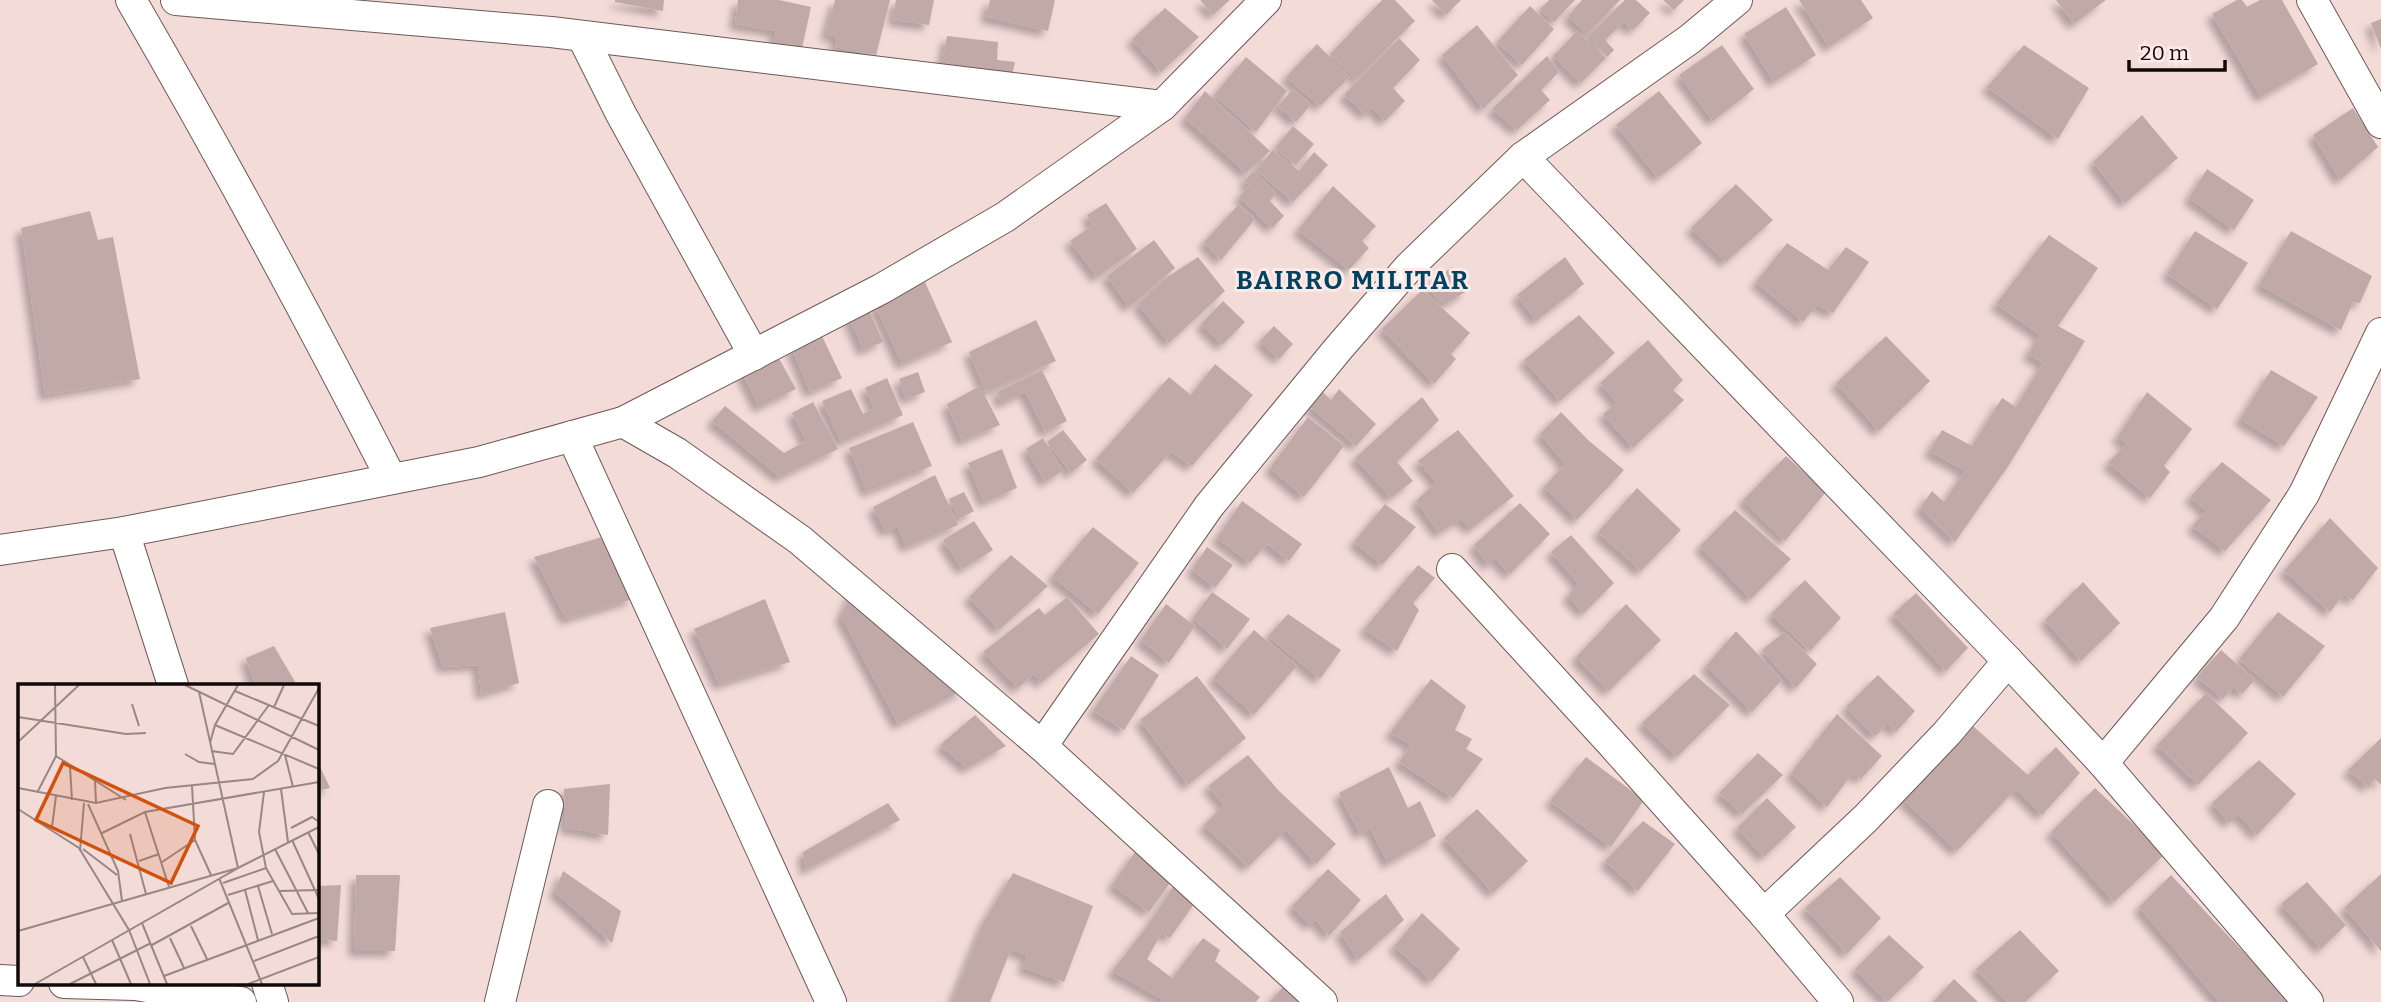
<svg xmlns="http://www.w3.org/2000/svg" width="2381" height="1002" font-family="Bitter,serif">
<defs>
<filter id="shadow"><feDropShadow dx="-6" dy="6" stdDeviation="3.5" flood-color="#0004"/></filter>
</defs>
<rect width="100%" height="100%" fill="#f3dbd8"/>
<g fill="#c0a9a6" filter="url(#shadow)">
<path d="M615 0H664L663 11 615 2Z"/>
<path d="M738 0H779L811 7 800 57 773 51 776 31 735 24Z"/>
<path d="M835 0H890L876 55 835 47 837 37 826 34Z"/>
<path d="M896 0H934L929 25 893 20Z"/>
<path d="M990 0H1055L1048 31 986 17Z"/>
<path d="M1200 0H1230L1213 15Z"/>
<path d="M1382 0H1395L1415 21 1356 79 1330 54Z"/>
<path d="M1432 0H1461L1446 15Z"/>
<path d="M1549 0H1575L1554 22 1540 9Z"/>
<path d="M1582 0H1620L1587 35 1568 16Z"/>
<path d="M1625 0H1636L1650 13 1633 30 1624 22 1605 40 1614 50 1607 57 1588 37Z"/>
<path d="M1663 0H1684L1674 10Z"/>
<path d="M1799 0H1861L1873 18 1829 47Z"/>
<path d="M2056 0H2106L2074 24Z"/>
<path d="M2237 0H2242L2247 7 2260 0H2282L2318 64 2261 97 2212 14Z"/>
<path d="M1530 6 1554 29 1522 65 1497 42Z"/>
<path d="M1786 7 1816 55 1774 82 1744 34Z"/>
<path d="M1165 8 1199 37 1161 72 1132 39Z"/>
<path d="M2381 19V49L2371 23Z"/>
<path d="M1477 25 1518 75 1483 109 1442 55Z"/>
<path d="M1577 31 1606 58 1581 83 1553 56Z"/>
<path d="M947 36 998 42 997 60 1015 62 1011 80 941 70Z"/>
<path d="M1399 38 1420 60 1393 88 1405 101 1385 121 1372 108 1366 115 1344 95Z"/>
<path d="M1317 44 1350 77 1320 106 1286 77Z"/>
<path d="M1722 45 1754 89 1713 121 1679 75Z"/>
<path d="M2024 45 2089 88 2058 139 1987 87Z"/>
<path d="M1547 56 1559 72 1541 90 1550 100 1517 130 1492 109Z"/>
<path d="M1246 57 1287 91 1256 132 1214 95Z"/>
<path d="M1293 89 1311 105 1296 122 1278 106Z"/>
<path d="M1205 91 1270 151 1246 173 1185 118Z"/>
<path d="M1659 91 1702 143 1658 178 1616 125Z"/>
<path d="M2353 108 2378 147 2340 180 2313 135Z"/>
<path d="M2142 115 2178 158 2125 203 2093 162Z"/>
<path d="M1293 126 1314 144 1296 165 1275 148Z"/>
<path d="M1273 150 1299 171 1314 152 1328 165 1293 202 1256 170Z"/>
<path d="M2207 169 2254 200 2234 230 2189 198Z"/>
<path d="M1253 171 1276 193 1270 201 1284 216 1272 228 1239 197 1250 185 1244 181Z"/>
<path d="M1736 184 1773 220 1726 262 1691 228Z"/>
<path d="M1333 186 1376 226 1362 241 1369 248 1349 270 1298 230Z"/>
<path d="M1106 203 1137 249 1097 277 1070 241 1093 225 1087 215Z"/>
<path d="M1238 205 1255 219 1221 260 1204 242Z"/>
<path d="M90 211 98 240 113 237 140 379 45 395 21 228Z"/>
<path d="M2195 231 2248 263 2217 309 2167 274Z"/>
<path d="M2291 231 2372 276 2360 303 2353 302 2341 330 2259 285Z"/>
<path d="M2049 235 2098 268 2058 326 2085 341 2009 465 1955 542 1920 508 1932 491 1944 502 1965 471 1929 451 1942 430 1972 446 2002 398 2016 407 2043 363 2028 354 2040 335 1996 304Z"/>
<path d="M1154 240 1175 268 1129 307 1107 276Z"/>
<path d="M1787 243 1828 270 1846 247 1869 262 1833 313 1817 305 1803 322 1756 282Z"/>
<path d="M1198 257 1225 291 1169 343 1138 304 1166 278Z"/>
<path d="M1565 257 1584 284 1536 321 1517 295Z"/>
<path d="M1452 267 1467 291 1441 307 1428 285Z"/>
<path d="M925 282 952 342 902 364 875 305Z"/>
<path d="M1422 290 1470 333 1451 354 1456 359 1434 384 1382 329Z"/>
<path d="M1223 301 1245 322 1222 345 1201 324Z"/>
<path d="M868 308 883 342 863 350 849 317Z"/>
<path d="M1579 315 1615 353 1560 401 1524 360Z"/>
<path d="M1036 320 1056 361 986 392 969 352Z"/>
<path d="M1274 326 1293 344 1279 359 1260 341Z"/>
<path d="M822 336 842 378 810 392 791 346Z"/>
<path d="M1886 336 1930 381 1879 431 1836 383Z"/>
<path d="M1648 340 1683 380 1673 390 1684 400 1633 448 1603 414 1617 403 1600 383Z"/>
<path d="M776 353 796 389 759 407 741 370Z"/>
<path d="M1215 364 1253 395 1192 466 1171 452 1133 493 1096 459 1169 377 1191 395Z"/>
<path d="M1042 370 1067 421 1045 432 1025 392 1002 403 997 392Z"/>
<path d="M2271 370 2318 397 2284 446 2240 419Z"/>
<path d="M918 372 925 392 906 399 899 379Z"/>
<path d="M887 378 903 415 841 442 822 401 851 389 863 414 874 408 865 388Z"/>
<path d="M980 386 1000 425 962 441 947 404Z"/>
<path d="M1339 389 1376 424 1356 446 1310 407 1322 391 1331 400Z"/>
<path d="M2147 392 2192 429 2164 466 2170 472 2150 498 2108 463 2127 443 2117 438Z"/>
<path d="M1422 397 1439 420 1397 462 1413 481 1391 498 1355 458Z"/>
<path d="M813 402 838 449 780 477 712 421 725 406 784 453 806 441 792 413Z"/>
<path d="M1561 412 1588 440 1624 470 1577 520 1544 487 1565 464 1540 434Z"/>
<path d="M1308 417 1344 446 1304 497 1270 468Z"/>
<path d="M913 422 932 466 867 492 849 448Z"/>
<path d="M1063 430 1087 460 1071 473 1047 442Z"/>
<path d="M1458 430 1514 496 1471 529 1461 519 1439 533 1416 501 1436 482 1418 461Z"/>
<path d="M1043 438 1063 471 1045 482 1026 449Z"/>
<path d="M1002 449 1017 488 984 502 968 463Z"/>
<path d="M1786 456 1826 492 1785 541 1743 500Z"/>
<path d="M2222 462 2271 500 2225 551 2192 526 2206 511 2190 497Z"/>
<path d="M935 475 958 525 906 547 898 527 885 531 873 507Z"/>
<path d="M1637 488 1681 530 1641 571 1598 532Z"/>
<path d="M964 492 974 511 959 519 949 499Z"/>
<path d="M1242 501 1302 544 1289 561 1267 544 1250 563 1217 538Z"/>
<path d="M1520 503 1550 534 1510 574 1495 558 1488 565 1474 545Z"/>
<path d="M1385 504 1416 527 1382 565 1354 542Z"/>
<path d="M1735 510 1791 559 1751 599 1700 546Z"/>
<path d="M2330 518 2378 568 2353 600 2344 594 2330 612 2284 571Z"/>
<path d="M974 521 993 550 962 569 943 540Z"/>
<path d="M1093 527 1139 563 1098 614 1052 576Z"/>
<path d="M616 533 633 599 566 619 534 557Z"/>
<path d="M1571 535 1614 583 1584 613 1568 596 1578 583 1551 552Z"/>
<path d="M1207 547 1233 565 1215 588 1192 570Z"/>
<path d="M1011 555 1048 586 999 630 969 597Z"/>
<path d="M1418 565 1435 578 1413 603 1419 610 1397 651 1364 629Z"/>
<path d="M1805 580 1841 618 1810 651 1771 614Z"/>
<path d="M2083 582 2120 623 2081 661 2045 620Z"/>
<path d="M855 586 964 690 898 724 841 616Z"/>
<path d="M1212 592 1250 619 1227 649 1193 618Z"/>
<path d="M1916 593 1968 648 1946 671 1893 614Z"/>
<path d="M1067 597 1099 634 1041 683 1034 674 1018 688 983 652 1039 608 1045 615Z"/>
<path d="M765 599 790 662 719 684 694 629Z"/>
<path d="M1166 604 1195 626 1169 663 1141 640Z"/>
<path d="M1626 604 1661 640 1609 691 1576 657Z"/>
<path d="M505 612 519 683 481 694 478 665 443 667 430 628Z"/>
<path d="M2278 612 2325 646 2283 697 2239 659Z"/>
<path d="M1288 614 1341 650 1320 679 1268 636Z"/>
<path d="M1254 630 1297 666 1254 715 1213 678Z"/>
<path d="M1736 631 1782 680 1752 712 1706 666Z"/>
<path d="M1784 632 1817 664 1796 688 1762 650Z"/>
<path d="M274 646 297 685H255L246 658Z"/>
<path d="M2221 650 2255 680 2242 694 2234 687 2223 699 2197 677Z"/>
<path d="M1131 656 1159 675 1124 730 1093 711Z"/>
<path d="M1694 674 1730 705 1677 757 1642 723Z"/>
<path d="M1878 675 1915 711 1896 732 1887 723 1877 735H1873L1846 707Z"/>
<path d="M1197 676 1246 738 1188 785 1140 720Z"/>
<path d="M1431 679 1466 706 1455 730 1472 739 1466 749 1483 759 1453 798 1399 762 1411 745 1390 733Z"/>
<path d="M2206 693 2248 733 2198 785 2157 745Z"/>
<path d="M1837 714 1882 756 1861 779 1853 773 1827 807 1791 773Z"/>
<path d="M975 715 1006 746 967 768 940 745Z"/>
<path d="M1973 726 2028 775 2056 747 2080 773 2042 815 2016 789 1957 851 1903 799Z"/>
<path d="M2381 738V785L2375 779 2368 787 2348 770Z"/>
<path d="M1758 753 1783 775 1742 814 1719 793Z"/>
<path d="M1248 755 1279 791 1336 844 1316 864 1286 830 1248 867 1204 825 1224 805 1208 786Z"/>
<path d="M1586 757 1644 800 1611 847 1550 801Z"/>
<path d="M317 760 330 788 317 791Z"/>
<path d="M2259 760 2296 794 2257 835 2238 814 2229 823 2212 803Z"/>
<path d="M1389 767 1408 808 1420 801 1436 836 1388 863 1370 828 1360 834 1339 793Z"/>
<path d="M610 784 608 835 566 828 564 789Z"/>
<path d="M2095 788 2165 854 2114 902 2051 832Z"/>
<path d="M1767 798 1796 827 1764 857 1737 828Z"/>
<path d="M888 803 900 820 806 870 803 852Z"/>
<path d="M1477 809 1528 861 1493 893 1444 838Z"/>
<path d="M1643 821 1675 844 1638 891 1605 861Z"/>
<path d="M1137 849 1172 880 1149 912 1112 885Z"/>
<path d="M1328 869 1361 900 1329 936 1316 920 1310 925 1292 906Z"/>
<path d="M563 871 621 911 612 943 555 892Z"/>
<path d="M1013 873 1093 906 1064 982 1023 968 1027 956 1011 949 990 1002H952L984 922Z"/>
<path d="M2381 874V951L2344 908Z"/>
<path d="M356 875H400L395 951H354Z"/>
<path d="M2171 875 2218 925 2291 1002H2219L2139 907Z"/>
<path d="M1840 877 1881 918 1847 954 1805 908Z"/>
<path d="M1176 882 1197 900 1170 938 1162 932 1147 959 1172 978 1203 938 1220 950 1215 961 1260 997 1256 1002H1160L1162 999 1112 971 1149 924Z"/>
<path d="M2307 882 2346 925 2321 949 2281 904Z"/>
<path d="M341 885 337 941 317 939V886Z"/>
<path d="M1386 894 1404 920 1358 960 1340 932Z"/>
<path d="M1422 913 1460 949 1432 981 1394 946Z"/>
<path d="M2020 930 2059 971 2025 1002H2007L1976 969Z"/>
<path d="M1889 935 1924 967 1887 1002 1855 969Z"/>
<path d="M1954 979 1978 1002H1933Z"/>
<path d="M1286 983 1307 1002H1270Z"/>
</g>
<g fill="none" stroke-linecap="round" stroke-linejoin="round">
<defs>
<g id="street">
<path d="M131 0C222 157 308 316 391 478"/>
<path d="M176 0 551 32 1162 106"/>
<path d="M2312 0 2381 123"/>
<path d="M582 36 621 114 754 355"/>
<path d="M1523 157 2008 661 2103 763 2308 1002"/>
<path d="M623 422 677 453 800 540 1042 746 1322 1002"/>
<path d="M572 436 831 1002"/>
<path d="M124 532 173 685"/>
<path d="M0 550 124 532 479 462 623 422 881 289 1005 217 1162 106 1266 0"/>
<path d="M1452 569 1612 744 1764 914 1838 1002"/>
<path d="M1042 746 1209 506 1338 349 1409 267 1523 157 1690 39 1737 0"/>
<path d="M2103 763 2224 618 2304 494 2381 333"/>
<path d="M1764 914 1866 818 1947 733 2008 661"/>
<path d="M0 980 19 981"/>
<path d="M64 983 135 985 241 1002"/>
<path d="M267 983 273 1002"/>
<path d="M500 1002 548 805"/>
</g>
</defs>
<use href="#street" stroke="#6d5956" stroke-width="32"/>
<use href="#street" stroke="#fff" stroke-width="30"/>
</g>
<g text-anchor="middle" dominant-baseline="central" stroke-width="6" stroke-linejoin="round" paint-order="stroke">
<g font-size="26" font-weight="bold" letter-spacing="2" fill="#004261" stroke="#fde9e7">
<text x="1353" y="280">BAIRRO MILITAR</text>
</g>
</g>
<g transform="translate(18 684)">
<rect width="301" height="301" fill="#f3dbd8"/>
<path fill="none" stroke="#998785" stroke-width="2" d="M167 1 301 66M217 7 301 42M114 20 121 42M256 23 266 1M0 28V69M0 33 108 50 128 49M197 41 301 85M0 58 61 1M192 59 197 41 220 1M193 67 215 70 251 21M167 70 181 78 196 80M267 71 275 103M38 72 108 116M52 83 54 116M77 97 78 119M174 102 177 156 193 191M0 104 78 119 147 104 235 95 260 77 301 4M263 105 270 158M0 106V135M20 107 38 72 37 1M246 108 241 148 248 184 274 230 301 229M70 120 100 187 104 217M0 125 61 164 111 246 132 300M127 128 151 203M34 143 38 112M273 144 294 133 301 138M290 148 301 170M84 149 127 128 301 98M112 150 128 210M274 156 301 215M65 165 99 191M257 165 290 229M62 167 66 119M121 177 141 170M144 178 177 156M201 194 244 300M205 199 248 184M240 202 254 250M227 206 240 256M261 207 301 206M210 211 255 197M124 239 149 300M173 242 189 275M0 247 220 184 301 143M152 254 166 284M94 256 113 300M134 261 212 218M65 273 78 300M236 277 301 252M146 292 301 234M17 300 220 184 181 8M52 300 133 259M230 300 301 273"/>
<path fill="#d2510c" fill-opacity="0.15" stroke="#d2510c" stroke-width="3.5" d="M45 79 180 142 153 199 18 136Z"/>
<rect width="301" height="301" fill="none" stroke="#110a09" stroke-width="3.5"/>
</g>
<path d="M2129 60v10h96v-10" fill="none" stroke="#110a09" stroke-width="3.5"/>
<text x="2140" y="60" font-size="21" fill="#110a09" stroke="#fde9e7" stroke-width="5" paint-order="stroke">20 m</text>
</svg>
